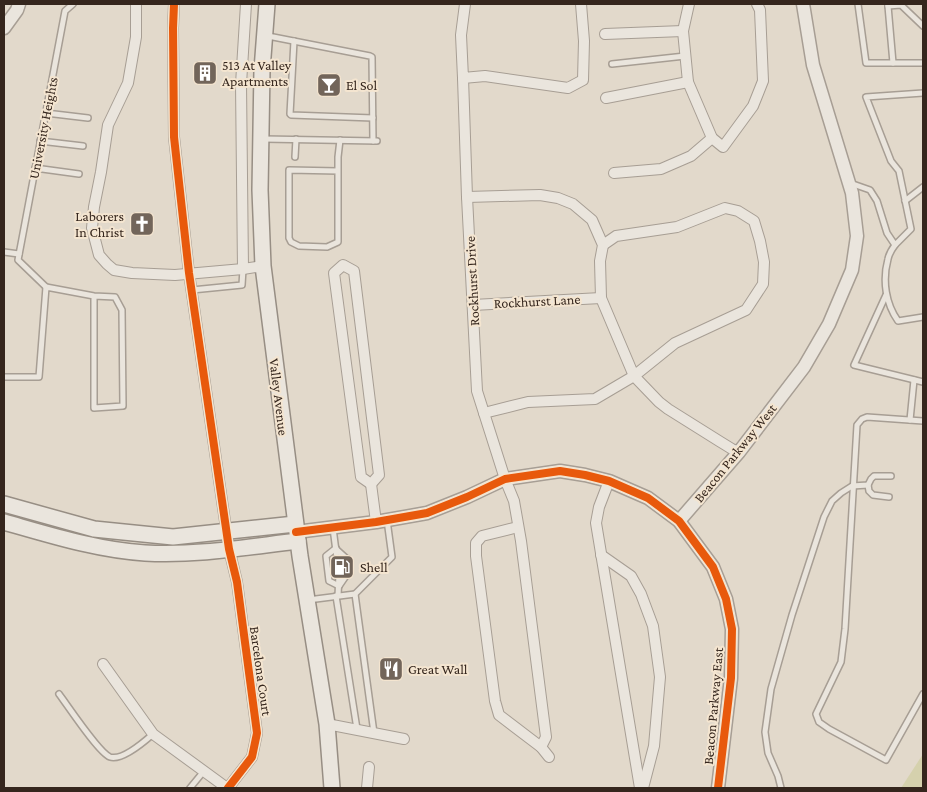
<svg xmlns="http://www.w3.org/2000/svg" width="927" height="792" font-family="'Crimson Pro',serif">
<rect width="100%" height="100%" fill="#e2d9cb"/>
<path fill="#d5d1ad" d="M923 754V788H901Z"/>
<g fill="none" stroke-linecap="round" stroke-linejoin="round">
<defs>
<g id="service">
<path d="M858 4 866 63H923"/>
<path d="M888 4V6L901 5 923 26"/>
<path d="M888 6 893 63"/>
<path d="M268 36 370 56 372 57 373 141"/>
<path d="M294 41 290 114 291 115 373 118"/>
<path d="M612 64 685 56"/>
<path d="M46 113 88 118"/>
<path d="M264 139 377 141"/>
<path d="M40 141 83 146"/>
<path d="M295 157 296 139"/>
<path d="M35 168 79 174"/>
<path d="M338 171 289 170V238L291 242 299 246 327 247 338 242V157L340 140"/>
<path d="M850 183 870 190 877 201 887 233 895 245 911 229 899 171 891 161 866 97 923 93"/>
<path d="M905 201 923 187"/>
<path d="M895 245C892 249 889 254 888 259 882 281 886 304 898 321L923 317"/>
<path d="M4 252 19 254"/>
<path d="M46 287 18 260 65 11 73 4"/>
<path d="M192 290 242 285 243 269"/>
<path d="M886 295 854 365 923 382"/>
<path d="M4 377H39L46 287 94 296 115 297 122 310 123 406 94 408V296"/>
<path d="M910 420 914 380"/>
<path d="M923 421 867 417 862 419 857 425 845 629 841 662 816 714 819 722 829 729 886 760 923 694"/>
<path d="M868 485 869 491 873 495 889 497"/>
<path d="M333 528 337 559"/>
<path d="M336 548 326 556 329 581 339 586"/>
<path d="M336 549 346 558"/>
<path d="M339 586 348 573"/>
<path d="M355 594 374 733"/>
<path d="M336 596 357 729"/>
<path d="M338 596 339 574"/>
<path d="M308 600 355 594 392 557 387 520"/>
<path d="M59 694C68 706 99 753 110 757 122 761 144 742 153 734"/>
<path d="M190 788 204 771"/>
<path d="M781 788 778 776 768 753 765 732 771 689 792 615 824 517 832 501 841 493 852 486 868 485 871 479 874 476H891"/>
</g>
<g id="minor">
<path d="M136 4V37L128 83 108 125 101 172 94 207 92 228 99 255 107 264 114 270 132 273 175 275 243 269 263 266"/>
<path d="M174 4 173 28 174 137 189 273 229 549 237 582 257 733 252 757 228 788"/>
<path d="M465 4 461 35 463 78 485 76 568 88 583 80 584 41 581 4"/>
<path d="M689 4 683 31 688 82 712 138 723 147 753 106 763 81 760 10 757 4"/>
<path d="M605 34 683 31"/>
<path d="M463 78 467 197 477 391 505 479 514 501 521 541 546 737 541 747"/>
<path d="M606 98 688 82"/>
<path d="M614 173 661 169 691 156 712 138"/>
<path d="M467 197 540 195 558 198 573 204 592 220 603 245 600 261 601 298 634 376 659 402 668 409 719 441 732 449 739 452"/>
<path d="M343 265 354 271 379 475 371 484 361 477 334 273Z"/>
<path d="M243 269 241 84 246 4"/>
<path d="M473 305 601 298"/>
<path d="M484 413 528 402 595 399 634 376 675 343 746 310 763 284 764 262 760 241 754 221 738 211 725 208 677 227 616 236 603 245"/>
<path d="M609 481 599 507 596 523 640 788"/>
<path d="M371 484 376 522"/>
<path d="M518 527 482 536 476 543V556L495 701 499 715 541 747 549 757"/>
<path d="M601 555 631 576 641 594 653 626 660 677 654 746 643 788"/>
<path d="M103 664 153 734 227 788"/>
<path d="M327 724 404 739"/>
<path d="M367 788 369 767"/>
</g>
<g id="tertiary">
<path d="M4 28 17 10 19 4"/>
<path d="M679 521 739 452 804 367 829 324 852 270 857 236 852 193 813 65 803 4"/>
<path d="M296 532 376 522 427 513 467 497 505 479 560 471 585 475 609 481 648 498 679 521 713 567 726 599 732 629 731 678 718 788"/>
</g>
<g id="secondary">
<path d="M267 4 262 70 260 190 263 266 300 556 327 724 332 788"/>
<path d="M4 504 94 529 173 537 295 524"/>
<path d="M4 522C50 535 97 550 145 553 196 556 247 547 298 541"/>
</g>
</defs>
<use href="#service" stroke="#a79e94" stroke-width="8"/>
<use href="#minor" stroke="#a79e94" stroke-width="12"/>
<use href="#tertiary" stroke="#a79e94" stroke-width="15"/>
<use href="#secondary" stroke="#978e84" stroke-width="18"/>
<use href="#service" stroke="#eae5dd" stroke-width="5"/>
<use href="#minor" stroke="#eae5dd" stroke-width="10"/>
<use href="#tertiary" stroke="#eae5dd" stroke-width="12"/>
<use href="#secondary" stroke="#eae5dd" stroke-width="15"/>
<defs>
<g id="cycleway">
<path d="M174 4 173 28 174 137 189 273 229 549 237 582 257 733 252 757 228 788"/>
<path d="M296 532 376 522 427 513 467 497 505 479 560 471 585 475 609 481 648 498 679 521 713 567 726 599 732 629 731 678 718 788"/>
</g>
</defs>
<use href="#cycleway" stroke="#f4e5d0" stroke-width="11"/>
<use href="#cycleway" stroke="#e8590c" stroke-width="8"/>
</g>
<defs>
<symbol id="building-square" viewBox="-11 -11 22 22"><rect x="-9" y="-9" width="18" height="18" rx="4" fill="#72655a" stroke="#f4e5d0"/><path d="M-4-6H4V6H1V3H-1V6H-4ZM-2.5-4.3h1.7v1.8h-1.7ZM.8-4.3h1.7v1.8H.8ZM-2.5-1h1.7V.8h-1.7ZM.8-1h1.7V.8H.8Z" fill="#fff"/></symbol>
<symbol id="bar-square" viewBox="-11 -11 22 22"><rect x="-9" y="-9" width="18" height="18" rx="4" fill="#72655a" stroke="#f4e5d0"/><path d="M-6-5H6L.8 .8V4.5H3.5V6h-7V4.5H-.8V.8Z" fill="#fff"/></symbol>
<symbol id="church-square" viewBox="-11 -11 22 22"><rect x="-9" y="-9" width="18" height="18" rx="4" fill="#72655a" stroke="#f4e5d0"/><path d="M-1.2-6h2.4v3.5h3.3v2.4h-3.3V6h-2.4V-.1h-3.3v-2.4h3.3Z" fill="#fff"/></symbol>
<symbol id="fuel-square" viewBox="-11 -11 22 22"><rect x="-9" y="-9" width="18" height="18" rx="4" fill="#72655a" stroke="#f4e5d0"/><path d="M-5.5-6h7V0h2V4h1.3V-2.5L3-4.5l.8-.8L6-3V5H2.5V1h-1V6h-7ZM-4.2-4.7v3.2H.2V-4.7Z" fill="#fff"/></symbol>
<symbol id="restaurant-square" viewBox="-11 -11 22 22"><rect x="-9" y="-9" width="18" height="18" rx="4" fill="#72655a" stroke="#f4e5d0"/><path d="M-5-6h1v4h1v-4h1v4h1v-4h1v5L-1.5 .5V6h-2V.5L-5-1ZM5-6V6H3V1.5H1.5Q1.5-4 5-6Z" fill="#fff"/></symbol>
</defs>
<g fill-rule="evenodd">
<use href="#building-square" x="191" y="59" width="28" height="28"/>
<use href="#bar-square" x="315" y="71" width="28" height="28"/>
<use href="#church-square" x="128" y="210" width="28" height="28"/>
<use href="#fuel-square" x="328" y="553" width="28" height="28"/>
<use href="#restaurant-square" x="377" y="655" width="28" height="28"/>
</g>
<g text-anchor="middle" dominant-baseline="central" stroke-width="4" stroke-linejoin="round" paint-order="stroke">
<g font-size="14" fill="#35261d" stroke="#f4e5d0" text-anchor="start">
<text x="222" y="65">513 At Valley<tspan x="222" dy="16">Apartments</tspan></text>
<text x="346" y="85">El Sol</text>
<text x="124" y="216" text-anchor="end">Laborers<tspan x="124" dy="16">In Christ</tspan></text>
<text x="360" y="567">Shell</text>
<text x="408" y="669">Great Wall</text>
</g>
<g font-size="14" fill="#35261d" stroke="#f4e5d0">
<text transform="translate(43 128) rotate(-79)">University Heights</text>
<text transform="translate(472 281) rotate(-93)">Rockhurst Drive</text>
<text transform="translate(537 301) rotate(-3)">Rockhurst Lane</text>
<text transform="translate(279 397) rotate(83)">Valley Avenue</text>
<text transform="translate(735 453) rotate(-51)">Beacon Parkway West</text>
<text transform="translate(261 671) rotate(82)">Barcelona Court</text>
<text transform="translate(713 706) rotate(-85)">Beacon Parkway East</text>
</g>
</g>
<rect width="927" height="792" fill="none" stroke="#35261d" stroke-width="10"/>
</svg>
